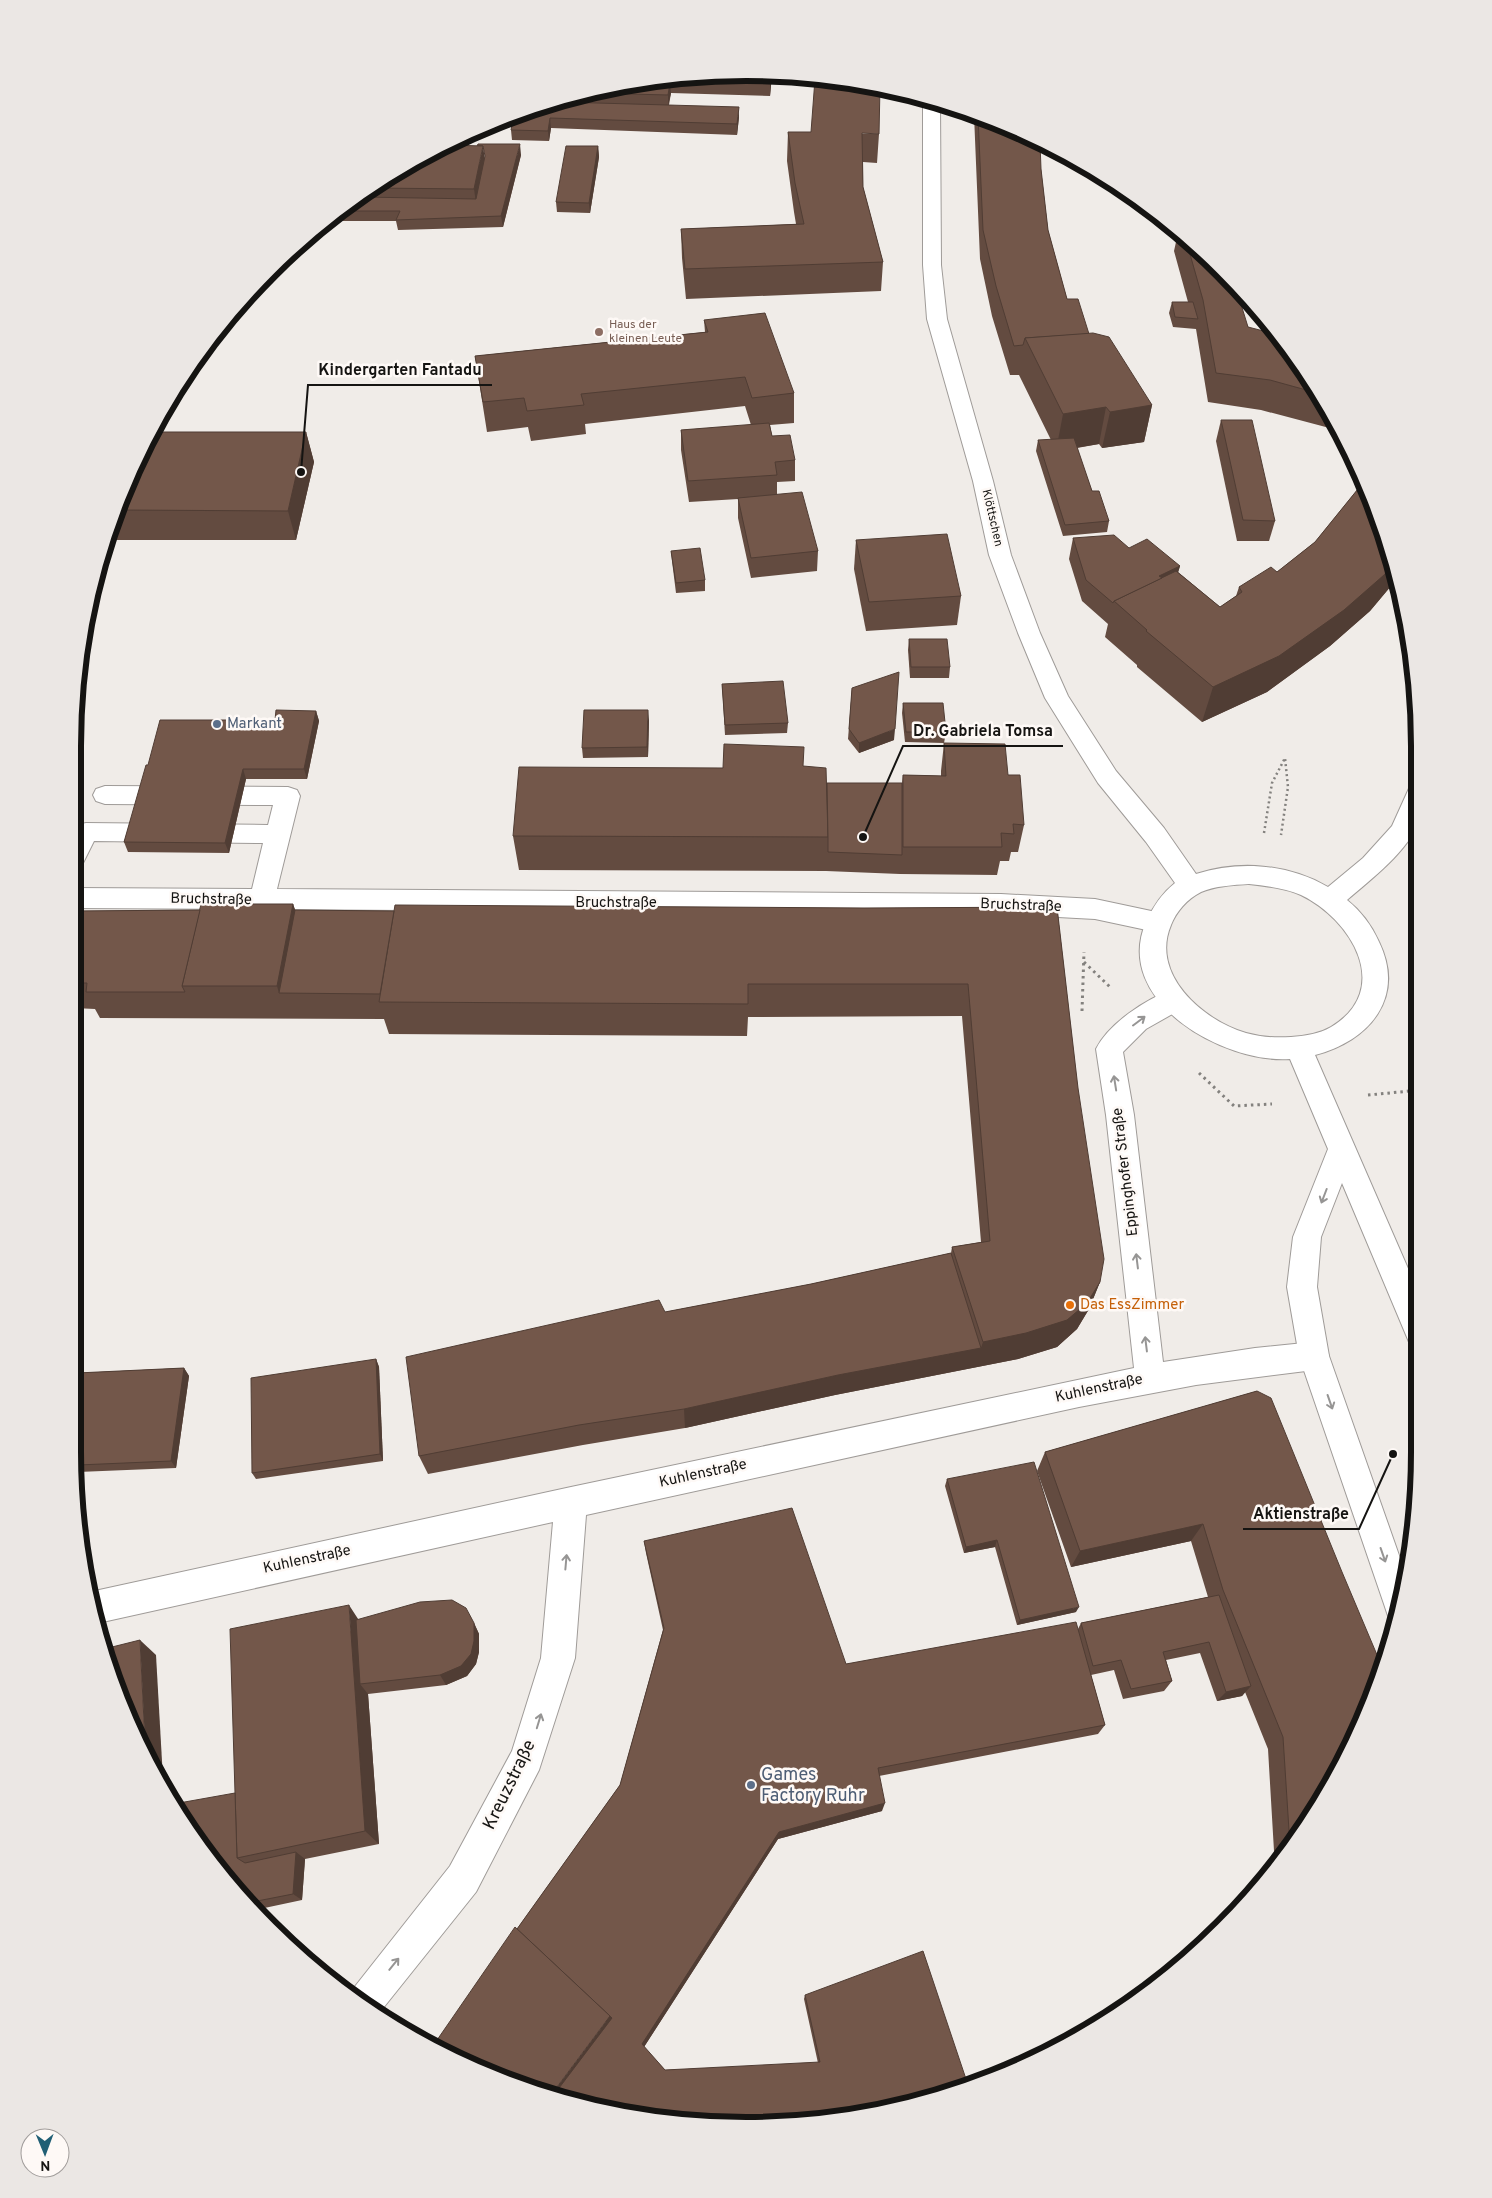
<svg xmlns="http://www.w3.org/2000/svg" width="1492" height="2198" font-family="Overpass,sans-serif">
<rect width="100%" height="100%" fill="#f0ece8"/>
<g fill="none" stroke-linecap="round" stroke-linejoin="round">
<defs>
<g id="minor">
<path d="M105 786 288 787 297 790 300 796 277 889 1001 894 1095 899 1156 912 1165 915 1169 922 1165 929 1156 932 1095 919 1001 914 267 909 262 911 256 909 74 908V888L252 889 263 843 94 841 82 865 73 867V833L77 825 86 823 268 825 273 805 105 804 96 801 93 795 96 789Z"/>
<path d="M1174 989 1183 992 1187 1000 1183 1008 1146 1029 1123 1052 1134 1115 1163 1362 1255 1348 1314 1342 1325 1346 1329 1356 1325 1366 1314 1370 1196 1385 1079 1407 586 1515 575 1658 539 1770 476 1892 380 2012 349 1994 450 1866 512 1751 541 1658 553 1522 98 1623 90 1592 571 1487 1134 1368 1106 1115 1096 1049C1109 1023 1146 999 1174 989Z"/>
</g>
<path id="major" d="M924 100 940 104 941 265 947 319 993 481 1011 555 1040 633 1068 696 1116 771 1164 828 1196 874C1240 860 1288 864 1328 887L1363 858 1392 826 1411 784 1420 781C1420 793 1422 809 1419 820 1411 849 1369 881 1347 900 1361 911 1372 926 1379 942 1406 998 1369 1041 1315 1055L1420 1296V1345L1409 1342 1342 1183 1321 1237 1317 1287 1329 1356 1407 1578 1395 1618 1388 1616 1384 1604 1299 1356 1287 1287 1293 1237 1328 1149 1290 1059C1224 1064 1112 1001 1146 922 1153 907 1161 894 1175 883L1146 842 1098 783 1045 698 1018 633 989 555 973 481 927 319 923 265V102ZM1249 884C1266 886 1285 888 1301 895 1351 919 1394 989 1331 1027 1319 1034 1304 1036 1291 1037 1275 1038 1260 1037 1246 1033 1202 1020 1150 974 1171 925 1176 912 1187 899 1201 892 1215 886 1233 885 1249 884Z"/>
</defs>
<use href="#minor" stroke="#9f9b98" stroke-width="2"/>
<use href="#major" stroke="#9f9b98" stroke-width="2"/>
<path stroke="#83817e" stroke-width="2.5" stroke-dasharray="2 3" stroke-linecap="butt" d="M1264 833 1272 783 1285 758 1288 787 1281 835"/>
<g stroke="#83817e" stroke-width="3" stroke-dasharray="2.5 4" stroke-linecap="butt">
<path d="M1409 889 1420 895"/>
<path d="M1084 962 1110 987"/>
<path d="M1082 1011 1084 952"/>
<path d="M1199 1073 1234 1106 1272 1104"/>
<path d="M1368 1095 1420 1090"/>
</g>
<use href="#minor" fill="#fff" fill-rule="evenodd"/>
<use href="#major" fill="#fff" fill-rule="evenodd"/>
</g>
<g fill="#634b40">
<path d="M746 72 772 75 770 96 671 93 669 105 739 117 737 135 551 128 549 141 512 140 511 130 577 102V97L614 86Z"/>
<path d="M957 110 966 112H957Z"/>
<path d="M974 115 1003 124 1041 169 1048 230 1067 299 1089 334 1152 405 1144 442 1102 448 1099 444 1077 448 1092 491 1109 521 1107 532 1063 536 1036 451 1038 440H1051L1019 375H1010L992 316 980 259Z"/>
<path d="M481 128 479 135H468Z"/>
<path d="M788 132 879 134 877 163 863 162V187L883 262 881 291 686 299 682 258 681 229 796 224 794 212 787 161Z"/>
<path d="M598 146 599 157 590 213 557 212 556 202Z"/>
<path d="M521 155 503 227 398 230 396 221H329L372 186Z"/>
<path d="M1178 233 1222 270 1248 327 1306 372 1337 430 1261 410 1208 402 1196 329 1173 327 1169 313 1172 302H1188L1174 251Z"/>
<path d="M704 320 794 393V423L770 425 772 436 795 460V481L777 482V494L818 551 817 571 751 578 738 518V499L689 502 681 450V430L751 425 745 406 585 424 586 434 531 441 528 427 487 432 475 356 705 332Z"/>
<path d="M1221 420 1275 521 1269 541H1237L1216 441Z"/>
<path d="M306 432 314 462 296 540H111L142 448Z"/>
<path d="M1362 484 1368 488 1396 580 1370 611 1330 646 1267 692 1202 722 1137 667V665L1105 637 1108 624 1082 601 1069 559 1073 538 1129 548 1180 566 1178 572 1220 607 1236 596 1239 587 1277 572 1315 542Z"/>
<path d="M856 540 961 596 957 625 866 631 854 569Z"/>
<path d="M671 551 705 580V591L676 593 672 561Z"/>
<path d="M909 639 950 667 949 678H910L908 650Z"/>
<path d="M722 684 788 723 787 733 725 735Z"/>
<path d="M852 688 894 740 859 753 848 739Z"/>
<path d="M903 703 946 732 944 743 905 742 902 713Z"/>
<path d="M316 711 319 721 307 779H246L229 853 128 852 124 842 148 765 275 720Z"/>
<path d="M649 720 648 757 583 758 582 748Z"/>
<path d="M944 743 1008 775 1024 825 1018 852H1011L1009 861H1000L997 875 900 874 826 871 519 870 513 836 723 768 803 766 827 783H902L903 775 941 776V771Z"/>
<path d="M293 904 295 910 394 911 1057 907 1100 1282 1089 1309 1077 1329 1057 1347 1018 1359 835 1395 685 1428 583 1445 428 1474 419 1456 665 1312 811 1284 951 1253 952 1247 981 1242 962 1016 748 1017 747 1036 389 1034 384 1019 100 1018 95 1009 74 1008V911L200 910Z"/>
<path d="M376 1359 379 1367 383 1461 256 1479 252 1473Z"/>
<path d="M184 1368 189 1376 176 1468 78 1472 77 1373Z"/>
<path d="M1257 1391 1350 1750 1280 1862 1275 1868 1268 1749 1245 1692 1242 1696 1217 1701 1200 1653 1166 1660 1172 1681 1164 1691 1123 1699 1114 1670 1091 1675 1105 1725 1098 1734 879 1776 882 1811 778 1839 644 2047 665 2070 818 2063 804 1999 805 1995 968 2085 702 2124 517 1929 620 1785 663 1630 646 1553 644 1541 846 1664 1078 1629 1081 1623 1208 1597 1191 1541 1071 1567 1037 1471 1045 1452Z"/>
<path d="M947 1479 1076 1612 1017 1625 995 1547 964 1553 945 1486Z"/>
<path d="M359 1619 474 1623 479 1634V1652L476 1664 467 1676 446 1685 368 1694 379 1844 305 1859 302 1900 255 1910 240 1896 186 1826 235 1793Z"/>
</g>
<g fill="#503d34">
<path d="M770 75H772L770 96Z"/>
<path d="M670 83 671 93 668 106V95Z"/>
<path d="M739 107V117L737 135V124Z"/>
<path d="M550 118 551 128 549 141 548 131Z"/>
<path d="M520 144 521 155 503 227 501 216Z"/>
<path d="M483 146 486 166 477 210 474 189Z"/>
<path d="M598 146 599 157 590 213 589 203Z"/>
<path d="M1152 405 1144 442 1102 448 1110 412Z"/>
<path d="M1106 407 1099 444 1056 451 1063 414Z"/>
<path d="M306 432 314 462 296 540 288 511Z"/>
<path d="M1180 566 1174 586 1159 576Z"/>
<path d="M1392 566 1396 580 1370 611 1330 646 1267 692 1202 722 1213 687Z"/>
<path d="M648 710 649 720 648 757 647 747Z"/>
<path d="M316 711 319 721 307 779 304 769Z"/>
<path d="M895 729 894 740 859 753V743Z"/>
<path d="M243 769 246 779 229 853 225 843Z"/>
<path d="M293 904 305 937 279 993 277 986Z"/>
<path d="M1100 1282 1089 1309 1077 1329 1057 1347 1018 1359 835 1395 685 1428 684 1409 838 1375 981 1348 983 1342Z"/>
<path d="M376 1359 379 1367 383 1461 380 1454Z"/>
<path d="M184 1368 189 1376 176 1468 171 1461Z"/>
<path d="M1203 1524 1191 1541 1071 1567 1080 1551Z"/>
<path d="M997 1540 995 1547 964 1553 966 1547Z"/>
<path d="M349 1605 362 1625 360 1684 368 1694 379 1844 365 1831Z"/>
<path d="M1079 1607 1076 1612 1017 1625 1020 1620Z"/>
<path d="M474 1623 479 1634V1652L476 1664 467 1676 446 1685 440 1675Z"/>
<path d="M140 1640 156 1655 163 1779 145 1742Z"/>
<path d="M1251 1686 1242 1696 1217 1701 1226 1692Z"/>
<path d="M885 1803 882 1811 778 1839 644 2047 642 2044 779 1832Z"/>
<path d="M296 1852 305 1859 302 1900 293 1894Z"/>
<path d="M610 2016 615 2021 557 2098 551 2095Z"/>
</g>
<g fill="#73574a" stroke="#503d34">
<path d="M815 79 880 86 879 134 862 133 863 187 883 262 685 269 681 229 804 224 795 183 788 132H811Z"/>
<path d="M651 82 670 83 668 95 591 93 614 86Z"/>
<path d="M561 102 739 107 737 124 550 118 548 131 511 130 514 116Z"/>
<path d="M978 116 1003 124 1040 143 1041 169 1048 230 1067 299H1078L1089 334 1025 338 1023 345 1014 346 996 286 983 230Z"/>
<path d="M478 144H520L501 216 396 220 400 211H342L362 194V197L476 199 485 156 483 146H477Z"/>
<path d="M448 145 483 146 474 189 370 188Z"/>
<path d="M566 146H598L589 203 556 202Z"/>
<path d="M1186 240 1222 270 1235 285 1248 327 1275 334 1306 372 1317 393 1270 380 1216 373 1203 300Z"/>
<path d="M1172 302H1193L1198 319 1175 317Z"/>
<path d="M765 313 794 393 752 398 745 377 581 394 584 405 527 411 524 398 483 402 475 356 708 332 704 320Z"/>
<path d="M1093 333 1109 337 1152 405 1110 412 1106 407 1063 414 1025 338Z"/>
<path d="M1221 420H1252L1275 521 1243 520Z"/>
<path d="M769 423 772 436 790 435 795 460 775 462 777 475 688 481 681 430Z"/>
<path d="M152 432H306L288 511 121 510 142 448Z"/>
<path d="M1074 438 1092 491H1099L1109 521 1065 525 1038 440Z"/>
<path d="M1364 481 1368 488 1392 566 1384 575 1344 610 1279 656 1213 687 1146 631 1147 630 1114 601 1176 571 1220 607 1242 592 1239 587 1271 567 1277 572 1315 542 1362 484Z"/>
<path d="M802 492 818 551 751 558 738 498Z"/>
<path d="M947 534 961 596 869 602 856 540Z"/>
<path d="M1114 535 1129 548 1147 539 1180 566 1159 576 1162 578 1114 601 1113 603 1086 580 1073 538Z"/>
<path d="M700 548 705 580 676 583 671 551Z"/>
<path d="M909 639H947L950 667H911Z"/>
<path d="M899 672 895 729 859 743 849 729 852 688Z"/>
<path d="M783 681 788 723 725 725 722 684Z"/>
<path d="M903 703H943L946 732H906Z"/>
<path d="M276 710 316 711 304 769H243L225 843 124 842 146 765H148L160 720H275Z"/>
<path d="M584 710H648L647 747 582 748Z"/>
<path d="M944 743 1005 744 1008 775H1020L1024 825 1013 824 1014 834 1001 833 1002 847H903V775L946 776Z"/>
<path d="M724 744 804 747 803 766 826 768 828 837 513 836 519 767 723 768Z"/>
<path d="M827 783H902V855L828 852V837Z"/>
<path d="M201 904H293L277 986H182Z"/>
<path d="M395 905 864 908 1057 907 1078 1088 1104 1259 1100 1282 1087 1303 1067 1320 1026 1333 983 1342 952 1247 990 1241 968 984H748V1004L379 1002Z"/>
<path d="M200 910 182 986 185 992H86L87 983H74V911Z"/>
<path d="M295 910 394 911 380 994 279 993Z"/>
<path d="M951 1253 981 1348 838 1375 684 1409 579 1425 419 1456 406 1357 659 1300 665 1312 811 1284Z"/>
<path d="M376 1359 380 1454 252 1473 251 1378Z"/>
<path d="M184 1368 171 1461 78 1465 77 1373Z"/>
<path d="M1257 1391 1271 1398 1342 1572 1380 1662 1350 1750 1290 1846 1283 1737 1223 1590 1203 1524 1080 1551 1045 1452Z"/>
<path d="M1034 1462 1079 1607 1020 1620 997 1540 966 1547 947 1479Z"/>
<path d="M792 1508 846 1664 1076 1622 1105 1725 878 1768 885 1803 779 1832 642 2044 665 2070 820 2062 805 1995 923 1951 968 2085 878 2112 702 2124 572 2103 553 2096 612 2018 517 1929 620 1785 664 1628 644 1541Z"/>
<path d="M1219 1595 1251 1686 1226 1692 1209 1642 1163 1652 1172 1681 1131 1689 1121 1660 1093 1666 1081 1623Z"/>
<path d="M452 1600 466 1608 474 1623V1641L471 1654 461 1666 440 1675 360 1684 356 1620 420 1602Z"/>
<path d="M349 1605 365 1831 237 1858 230 1629Z"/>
<path d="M140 1640 145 1742 108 1668 104 1649Z"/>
<path d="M235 1793 237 1858 245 1863 296 1852 293 1894 247 1903 240 1896 186 1826 177 1807 179 1803Z"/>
<path d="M515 1927 610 2016 551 2095 489 2074 435 2043Z"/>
</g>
<defs><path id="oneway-shaft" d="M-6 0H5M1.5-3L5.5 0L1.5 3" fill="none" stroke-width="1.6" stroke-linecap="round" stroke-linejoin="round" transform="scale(1.25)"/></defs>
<g stroke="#969594">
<use href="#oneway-shaft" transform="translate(1139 1021) rotate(-37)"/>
<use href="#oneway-shaft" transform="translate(1115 1083) rotate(-99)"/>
<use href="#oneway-shaft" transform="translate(1324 1196) rotate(111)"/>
<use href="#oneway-shaft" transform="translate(1137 1261) rotate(-97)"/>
<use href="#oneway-shaft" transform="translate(1146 1344) rotate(-97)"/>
<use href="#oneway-shaft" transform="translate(1330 1402) rotate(71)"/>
<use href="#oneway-shaft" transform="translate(1383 1555) rotate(71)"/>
<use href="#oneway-shaft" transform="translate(566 1562) rotate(-85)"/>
<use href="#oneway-shaft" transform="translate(539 1721) rotate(-73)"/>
<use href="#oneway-shaft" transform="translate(394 1964) rotate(-51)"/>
</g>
<circle fill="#8d6e63" stroke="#fef9f6" stroke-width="2" cx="599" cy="332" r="5"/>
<g fill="#5c6f8a" stroke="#fef9f6" stroke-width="2">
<circle cx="217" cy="724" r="5"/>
<circle cx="751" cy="1785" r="5"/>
</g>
<circle fill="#e8710a" stroke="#fef9f6" stroke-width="2" cx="1070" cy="1305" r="5"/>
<g text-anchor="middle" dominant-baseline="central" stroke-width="5" stroke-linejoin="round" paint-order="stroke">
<g font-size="12" fill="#785e54" stroke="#fef9f6" text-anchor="start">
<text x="609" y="325">Haus der<tspan x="609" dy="14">kleinen Leute</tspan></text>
</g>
<g font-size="12" fill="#151412" stroke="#fef9f6">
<text transform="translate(992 518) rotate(77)">Klöttschen</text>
</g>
<g font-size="15" fill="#4e5e75" stroke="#fef9f6" text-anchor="start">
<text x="227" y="724">Markant</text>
</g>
<g font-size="15" fill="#151412" stroke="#fef9f6">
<text transform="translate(211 900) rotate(1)">Bruchstraße</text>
<text x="616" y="903">Bruchstraße</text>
<text transform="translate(1021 906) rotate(2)">Bruchstraße</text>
<text transform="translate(1126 1172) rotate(-97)">Eppinghofer Straße</text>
<text transform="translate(1099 1389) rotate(-12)">Kuhlenstraße</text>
<text transform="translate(703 1474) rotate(-12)">Kuhlenstraße</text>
<text transform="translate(307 1560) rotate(-12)">Kuhlenstraße</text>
</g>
<g font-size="15" fill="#c56008" stroke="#fef9f6" text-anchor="start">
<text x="1080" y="1305">Das EssZimmer</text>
</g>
<g font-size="18" fill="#4e5e75" stroke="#fef9f6" text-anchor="start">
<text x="761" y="1775">Games<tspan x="761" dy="21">Factory Ruhr</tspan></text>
</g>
<g font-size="18" fill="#151412" stroke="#fef9f6">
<text transform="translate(510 1785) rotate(-64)">Kreuzstraße</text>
</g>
</g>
<path d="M0 0H1492V2198H0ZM746 81H746A665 665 0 0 1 1411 746V1452A665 665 0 0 1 746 2117H746A665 665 0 0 1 81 1452V746A665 665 0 0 1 746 81Z" fill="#ebe7e4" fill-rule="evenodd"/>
<path fill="none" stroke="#151412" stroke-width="6" d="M746 81H746A665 665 0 0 1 1411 746V1452A665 665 0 0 1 746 2117H746A665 665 0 0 1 81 1452V746A665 665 0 0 1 746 81Z"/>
<path fill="none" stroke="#151412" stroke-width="2" d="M301 472L308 385H492M863 837L903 746H1063M1393 1454L1359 1529H1243"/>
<g fill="#151412" stroke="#fef9f6" stroke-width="2">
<circle cx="301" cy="472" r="5"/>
<circle cx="863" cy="837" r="5"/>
<circle cx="1393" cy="1454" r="5"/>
</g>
<g font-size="16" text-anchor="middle" font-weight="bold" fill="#151412" stroke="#fef9f6" stroke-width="5" stroke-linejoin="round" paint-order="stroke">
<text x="400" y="375">Kindergarten Fantadu</text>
<text x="983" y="736">Dr. Gabriela Tomsa</text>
<text x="1301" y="1519">Aktienstraße</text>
</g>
<g transform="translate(45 2153) rotate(179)"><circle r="24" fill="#fef9f6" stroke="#a19d9b"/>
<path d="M0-4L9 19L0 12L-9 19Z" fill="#205f75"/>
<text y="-8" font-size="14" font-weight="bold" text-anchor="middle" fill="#151412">N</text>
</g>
</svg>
